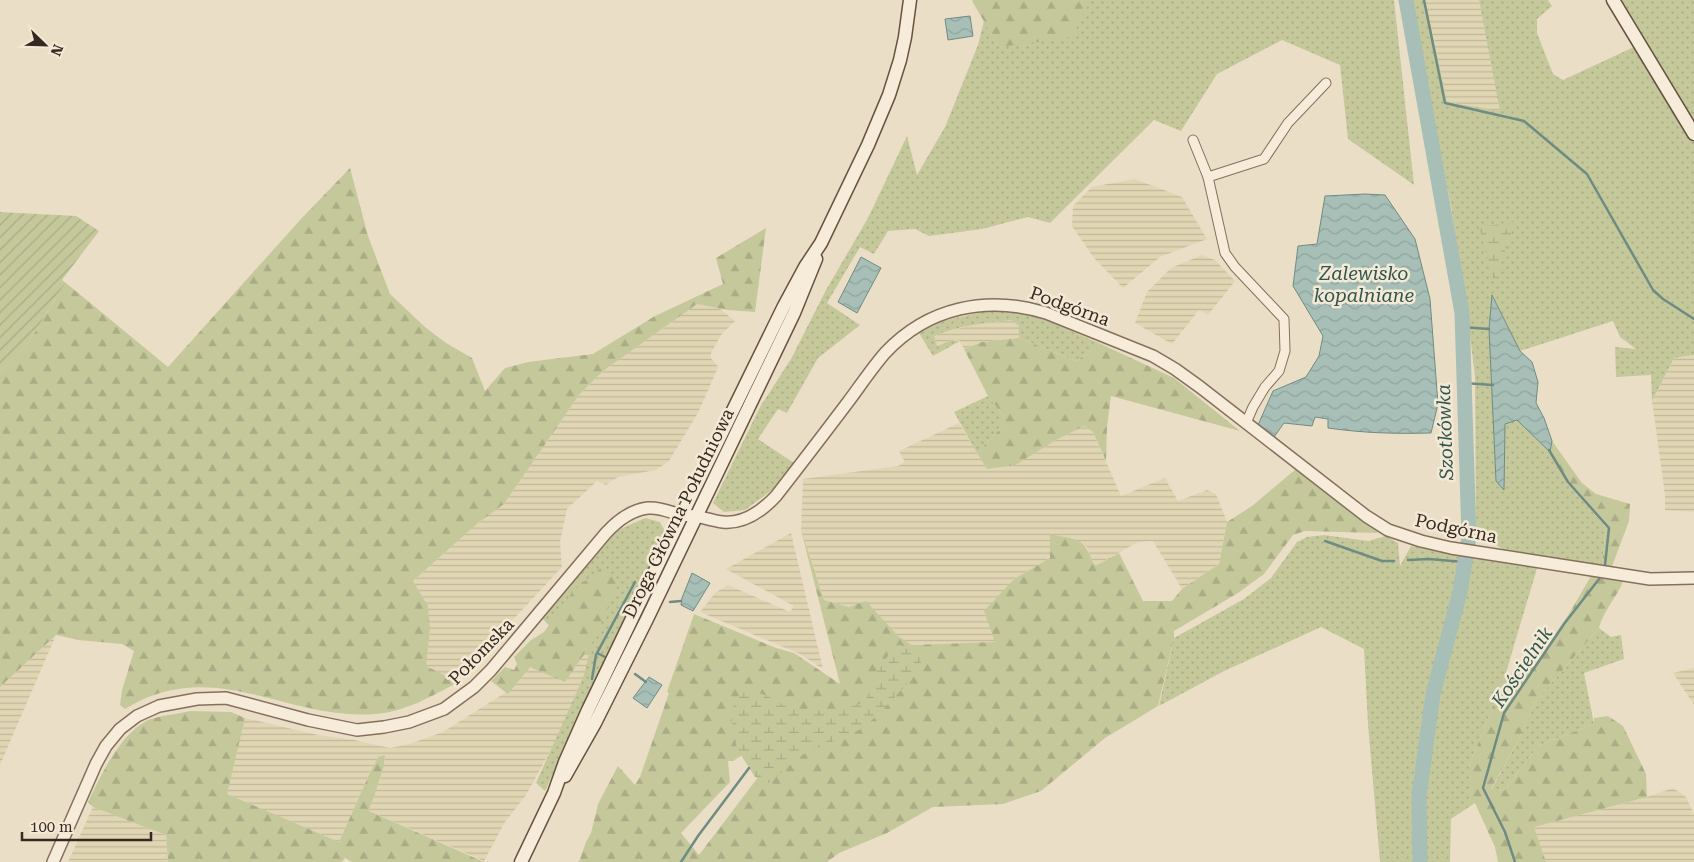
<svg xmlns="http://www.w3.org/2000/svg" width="1694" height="862" font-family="'Roboto Serif',serif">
<defs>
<pattern id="farmland-rules" width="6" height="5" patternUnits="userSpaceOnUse" patternTransform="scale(1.25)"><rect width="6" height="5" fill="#e0d6b4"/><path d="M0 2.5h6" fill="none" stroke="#c1b89a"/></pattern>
<pattern id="grass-dots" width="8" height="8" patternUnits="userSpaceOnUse" patternTransform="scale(1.25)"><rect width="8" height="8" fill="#c5c89b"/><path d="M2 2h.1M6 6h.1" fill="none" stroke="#aaac85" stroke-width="1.8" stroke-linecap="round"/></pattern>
<pattern id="forest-firs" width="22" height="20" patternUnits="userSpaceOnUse" patternTransform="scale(1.25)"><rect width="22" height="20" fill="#c5c89b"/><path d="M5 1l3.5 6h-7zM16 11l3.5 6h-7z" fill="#aaac85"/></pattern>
<pattern id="wetland-marsh" width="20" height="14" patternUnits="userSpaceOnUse" patternTransform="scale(1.25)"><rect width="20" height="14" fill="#c5c89b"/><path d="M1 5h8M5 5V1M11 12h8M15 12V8" fill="none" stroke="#aaac85"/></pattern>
<pattern id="garden-furrows" width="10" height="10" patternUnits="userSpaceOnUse" patternTransform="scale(1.25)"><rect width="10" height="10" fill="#c5c89b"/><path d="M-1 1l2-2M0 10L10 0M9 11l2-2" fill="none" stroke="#aaac85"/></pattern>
<pattern id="water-waves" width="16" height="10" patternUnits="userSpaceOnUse" patternTransform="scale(1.25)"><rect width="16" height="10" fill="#a7bfb7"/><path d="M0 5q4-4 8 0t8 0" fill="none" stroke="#90a49d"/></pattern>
</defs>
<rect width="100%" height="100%" fill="#ebdec6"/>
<g fill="url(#farmland-rules)">
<path d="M1425 0H1479L1501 112 1447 102Z"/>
<path d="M1135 179 1182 197 1207 239 1160 257 1123 288 1094 258 1072 226 1073 206 1092 187Z"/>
<path d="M1202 255 1215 260 1235 281 1208 315 1199 310 1172 344 1135 323 1147 292 1171 268Z"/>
<path d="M697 304 719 308 735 321 721 335 711 353V358L718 367 699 411 669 461 656 470 618 477 606 485 597 481 567 509 560 542 562 567 456 681 425 666 430 630 413 581 478 523 504 504 579 395 603 371Z"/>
<path d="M1011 320 1019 326V338L982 342 964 349 959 340H952L937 346 933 336 943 332 983 323Z"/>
<path d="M1694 355V512L1665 510V495L1652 401 1674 358Z"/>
<path d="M959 423 987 469 1056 440 1084 426 1093 432 1121 496 1165 478 1178 501 1207 490 1216 494 1227 522 1219 564 1182 589 1153 541 1138 542 1095 566 1086 546 1050 558 1014 579 995 642 911 645 849 607 824 600 801 530 803 479 898 466 905 462 899 451Z"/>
<path d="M791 533 823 669 800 654 700 612 715 593 728 585 790 612 794 606 726 569Z"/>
<path d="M56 635 0 765V687Z"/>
<path d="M593 652 585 682 558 737 526 795 505 822 484 861 369 811 384 766 385 755 378 757 368 777 339 842 226 794 245 718 318 735 354 740 390 748 409 744 443 732 503 694 529 664Z"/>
<path d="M1694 668V705L1673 673Z"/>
<path d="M1673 788 1686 797 1694 814V862H1546L1533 827 1647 797Z"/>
<path d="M93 807 166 835 168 862H68Z"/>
</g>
<g fill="url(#grass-dots)">
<path d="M1089 0H1394L1414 185 1348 139 1340 65 1282 40 1217 74 1181 131 1154 120 1050 223 1028 217 982 229 929 236 915 229 888 231 874 254 860 247 827 303 860 325 818 358 787 413 778 409 758 439 794 463 772 490 745 510 724 512 713 503 760 407 791 359 826 290 868 218 907 136 917 175 945 127 978 45 984 21 999 46Z"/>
<path d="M1408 0H1425L1447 102 1500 111 1479 0H1548L1552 6 1537 19V33L1553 74 1563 80 1634 47 1694 143V355L1674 358 1652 401 1651 375 1616 377 1615 347 1636 349 1620 337 1613 321 1520 351 1493 296 1489 329 1496 481 1505 424 1517 420 1548 450 1571 488 1606 527 1602 565 1596 569 1508 552 1478 535 1476 527 1475 377 1471 344 1451 206Z"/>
<path d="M1620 0H1694V120Z"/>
<path d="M1013 310 1051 322 1101 344 1076 361 1019 338V326L1011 320C985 323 957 326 934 336L937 346 952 340 960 341 933 356 919 333 945 320 983 312Z"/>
<path d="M988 396 1004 416 999 430 977 453 954 412Z"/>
<path d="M645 518 660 522 666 533 662 546 594 686 545 791 536 783 583 678 589 655H577L542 618 618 530Z"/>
<path d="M1324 535 1368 541 1386 536 1398 543 1400 566 1411 546 1463 556 1538 565 1505 676 1469 766V807L1451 819 1450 862H1380L1368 724 1364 649 1321 627 1224 671 1159 706 1174 638 1244 599 1271 578 1297 542 1307 537Z"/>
<path d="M1599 628 1611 637 1621 635 1624 659 1584 673 1594 724 1538 746 1504 791 1491 790 1519 739 1535 702Z"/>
</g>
<g fill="url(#forest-firs)" fill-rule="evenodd">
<path d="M973 0H1090L1072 37 999 47 972 1Z"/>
<path d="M350 168 368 236 390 294 425 327 446 343 472 358 485 391 505 368 528 362 593 354 655 316 723 284 716 258 766 228 755 312 728 310 697 304 603 371 579 395 504 504 478 523 413 581 428 606 430 630 426 666 456 681 453 685C428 698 404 712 375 714 287 721 213 654 125 709L120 705 122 690 134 651 122 644 78 640 56 635 0 687V371C30 350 45 312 66 283L168 367 301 219Z"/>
<path d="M1019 338 1076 361 1101 344 1174 378 1240 431 1111 396 1107 427 1106 461 1093 432 1084 426 1056 440 1015 465 987 469 977 453 999 430 1004 416 988 396 964 349 982 342Z"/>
<path d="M1552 441 1582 483 1596 494 1630 504 1629 521 1611 569H1596L1602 565 1606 527 1571 488 1550 452Z"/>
<path d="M1296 469 1378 529 1377 533 1305 531 1293 535 1264 574 1238 593 1174 631V638L1158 706 1105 738 1041 791 1003 804 933 807 887 833 839 853 827 862H579L586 842 591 833 598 804 618 766 635 785 640 777 669 693 667 692 694 614 776 648 794 653 840 684 801 530 824 600 849 607 866 601 898 636 912 645 995 642 984 611 1014 579 1050 558V534C1081 541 1082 536 1095 566L1119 553 1143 601H1172L1182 589 1219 564 1227 522 1252 506ZM744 754 762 772 699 855 681 833 730 782 728 761H733Z"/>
<path d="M602 567 619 583 592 643 565 682 530 667 508 694 491 681 505 667 514 670 517 664 514 657 531 640 544 632 574 590Z"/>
<path d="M1591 576 1624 579C1617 598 1604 609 1599 628L1535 702 1519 739 1491 789 1504 791 1538 746 1594 724V718L1608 716 1623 726 1646 774 1647 797 1534 827 1546 862H1498L1495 847 1475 803 1469 807V766L1505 676 1535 665 1570 612Z"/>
<path d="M190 711 231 712 245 718 227 794 339 842 368 777 378 757 385 755 384 766 369 811 484 862H352L345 858 342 862H168L166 835 93 807 88 802C101 775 122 730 151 719 163 715 178 714 190 711Z"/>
</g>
<g fill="url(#wetland-marsh)">
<path d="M1515 222 1494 282 1479 227Z"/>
<path d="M897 644 924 654 917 673 879 714 861 729 802 755 769 783 755 777 737 749 731 718 734 701 747 688 772 698 791 709 834 711 863 703 872 688 878 669Z"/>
</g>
<path fill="url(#garden-furrows)" d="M0 212 76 216 99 231 62 280 66 283C45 312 30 350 0 371Z"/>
<g fill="url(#water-waves)" stroke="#6f8c83">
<path d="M970 16 973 36 948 40 945 19Z"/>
<path d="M1365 194 1385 195 1415 239 1430 299 1438 404 1431 433C1395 434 1363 433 1328 428V419L1315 417 1312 426 1284 423 1274 437 1258 425 1273 391 1306 377 1319 356 1323 336 1293 286 1298 246 1317 244 1325 196Z"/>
<path d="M861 257 881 268 857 313 838 302Z"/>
<path d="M1492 295 1520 351 1532 362 1538 382 1536 403 1544 418 1552 441 1550 452 1517 420 1505 424 1504 490 1496 481 1489 329Z"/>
<path d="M692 573 710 583 693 611 681 605 682 598Z"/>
<path d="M649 677 662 685 647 708 633 698Z"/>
</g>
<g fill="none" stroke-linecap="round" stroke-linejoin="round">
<g stroke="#6f8c83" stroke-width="2.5">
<path d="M1424 0 1445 103 1524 121 1587 174 1653 290 1663 299 1694 319"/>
<path d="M1462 327 1489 329"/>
<path d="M1464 383 1493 385"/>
<path d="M1549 450 1568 482 1609 528 1605 565"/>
<path d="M1325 541 1382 561H1394"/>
<path d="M1408 560 1429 559 1464 562"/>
<path d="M670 602 681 601"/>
<path d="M597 653 605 657"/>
<path d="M635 674 646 682"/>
<path d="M592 679 596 655 635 582"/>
<path d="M681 862 698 836 749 768"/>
<path d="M1515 862 1505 832 1483 788 1504 713 1564 624 1599 579"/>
</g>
<path stroke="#a7bfb7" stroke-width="15" d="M1406 0 1462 313 1469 537 1460 592 1433 694 1419 796 1420 862"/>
<defs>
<g id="minor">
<path d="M1193 140 1208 177 1225 253 1235 267 1284 319 1285 351 1279 371 1265 387 1253 407 1246 423"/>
<path d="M1208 177 1264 159 1288 123 1326 83"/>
</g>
<path id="tertiary" d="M53 862 96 764 106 746 120 729 137 716 159 706 197 699 226 698 308 720 357 730 384 727 409 722 444 709 474 687 491 670 606 533C617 521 631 510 648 508 660 507 670 512 681 515 686 516 691 515 696 516 705 518 714 521 723 522 744 524 762 511 776 496 800 465 824 434 848 402 860 386 872 368 885 353 928 307 987 295 1046 313L1153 356 1175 369 1200 387 1366 516 1388 530 1421 541 1451 548 1650 579 1694 578"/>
<g id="secondary">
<path d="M1613 0 1694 134"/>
<path d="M565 776 595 723 647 619 794 313 816 259"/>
<path d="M521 862 554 793 565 762 588 710 693 492 784 306 805 267 821 243 868 145 889 95 900 60 905 37 910 0"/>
</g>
</defs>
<use href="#minor" stroke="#85705d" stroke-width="11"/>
<use href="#tertiary" stroke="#85705d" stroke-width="14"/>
<use href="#secondary" stroke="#675241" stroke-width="15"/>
<use href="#minor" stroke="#f6ecd9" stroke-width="9"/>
<use href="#tertiary" stroke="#f6ecd9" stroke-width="11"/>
<use href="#secondary" stroke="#f6ecd9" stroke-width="12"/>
</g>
<g text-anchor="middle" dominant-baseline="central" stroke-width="5" stroke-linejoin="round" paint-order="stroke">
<g font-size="18" fill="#362920" stroke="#f3e9d5">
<text transform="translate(1070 306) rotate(20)">Podgórna</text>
<text transform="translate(678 513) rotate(-64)">Droga Główna Południowa</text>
<text transform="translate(1456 528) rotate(12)">Podgórna</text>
<text transform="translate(481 651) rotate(-46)">Połomska</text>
</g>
<g font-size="19" font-style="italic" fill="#305550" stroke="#f3e9d5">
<text x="1364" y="273">Zalewisko<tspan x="1364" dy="22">kopalniane</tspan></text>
<text transform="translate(1445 432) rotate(-92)">Szotkówka</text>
<text transform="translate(1522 667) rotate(-56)">Kościelnik</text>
</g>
</g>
<g transform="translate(45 45) rotate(113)" stroke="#f3e9d5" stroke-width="4" paint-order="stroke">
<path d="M0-4L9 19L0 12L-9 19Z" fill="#362920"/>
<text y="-8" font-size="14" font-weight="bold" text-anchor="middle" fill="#362920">N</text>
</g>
<path d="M22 832v8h129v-8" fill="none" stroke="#362920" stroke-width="2.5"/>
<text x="30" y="832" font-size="15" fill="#362920" stroke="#f3e9d5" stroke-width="4" paint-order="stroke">100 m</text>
</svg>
